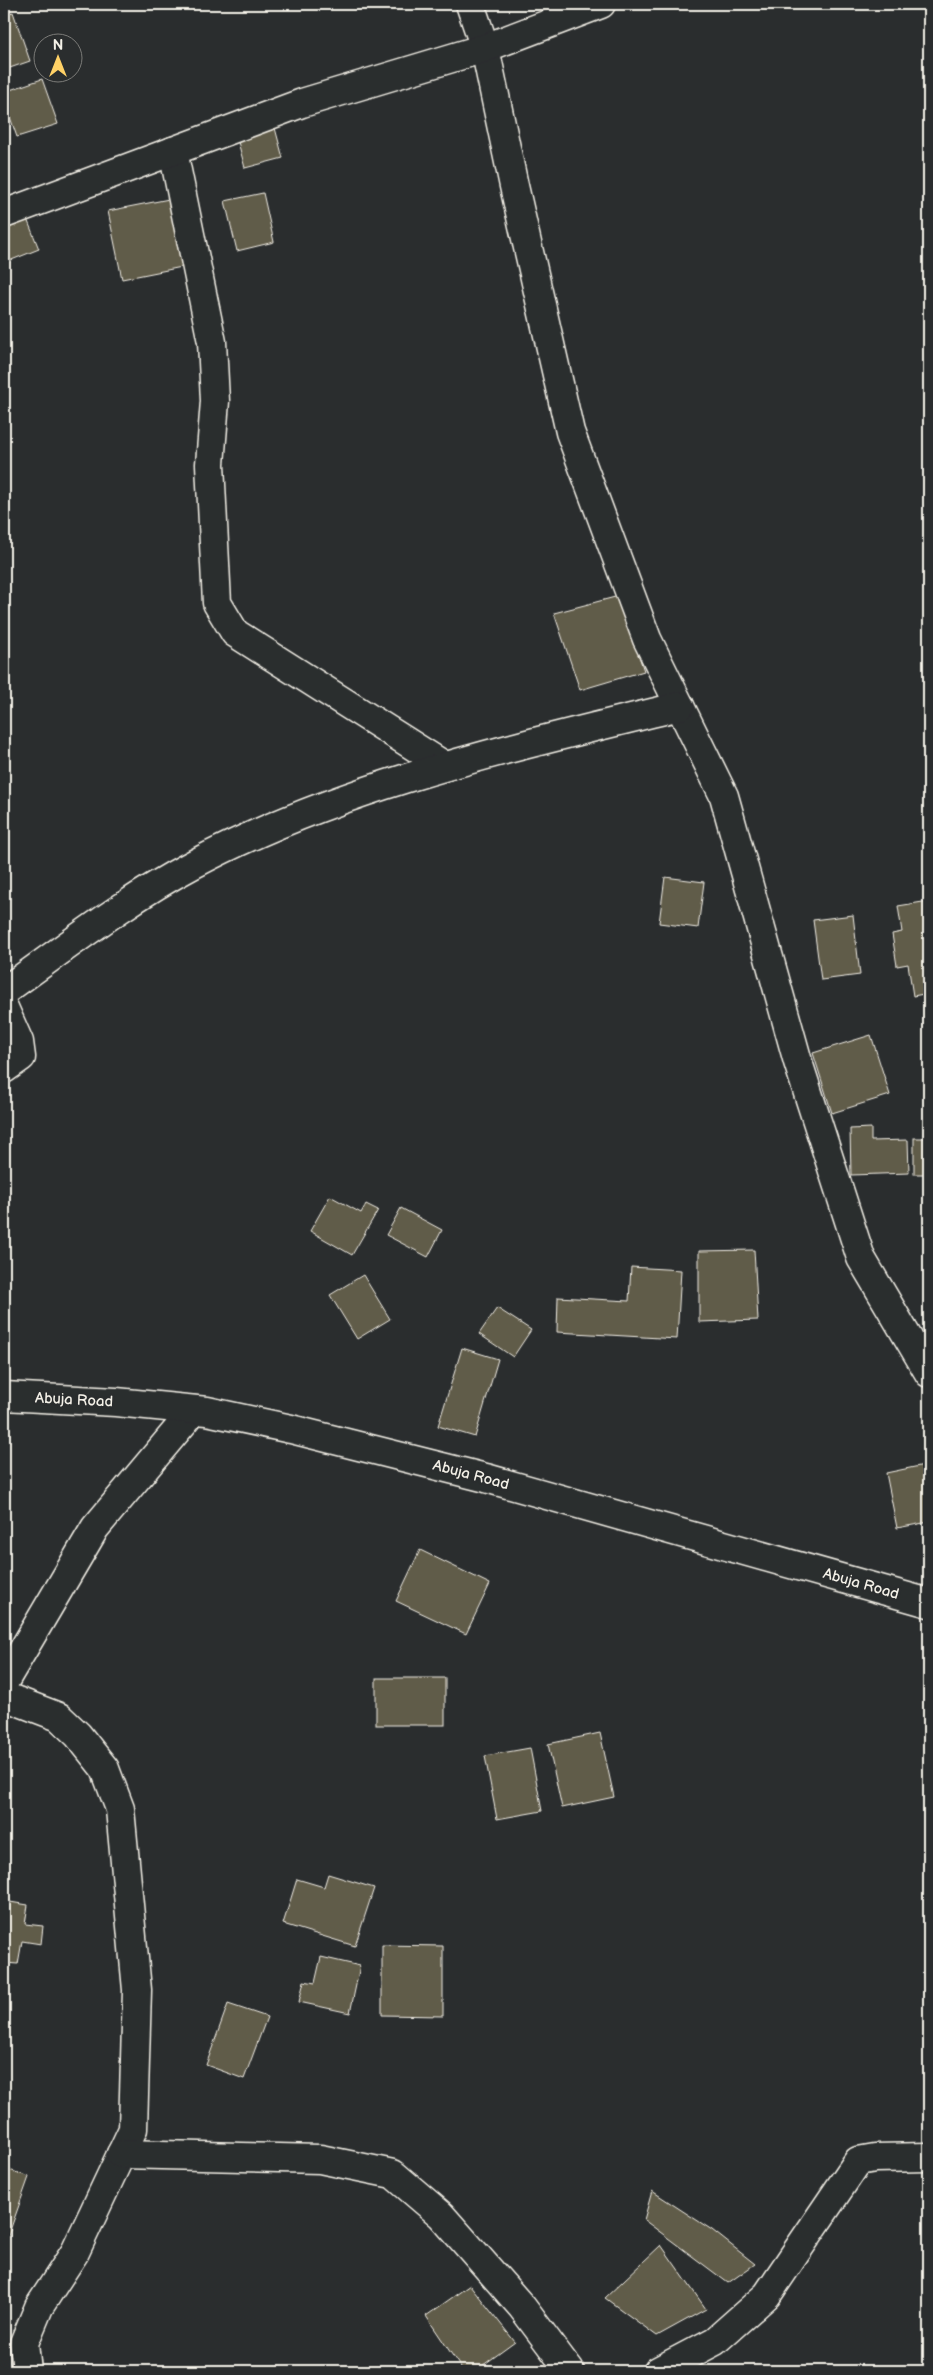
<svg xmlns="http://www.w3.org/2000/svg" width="933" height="2375" font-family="'Balsamiq Sans',sans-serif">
<rect width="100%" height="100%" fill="#2a2d2e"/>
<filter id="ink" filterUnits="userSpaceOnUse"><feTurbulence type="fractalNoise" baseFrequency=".02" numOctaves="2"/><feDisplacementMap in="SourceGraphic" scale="10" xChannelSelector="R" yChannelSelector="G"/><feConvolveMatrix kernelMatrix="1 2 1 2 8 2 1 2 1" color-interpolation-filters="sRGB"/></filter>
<g filter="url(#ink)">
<g fill="#615b4a" stroke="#f4f1e8">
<path d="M13 12 30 61 4 70V15Z"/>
<path d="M42 79 58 124 17 137 4 100V92Z"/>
<path d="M275 128 283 158 245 168 237 138Z"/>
<path d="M263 193 274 242 237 251 225 201Z"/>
<path d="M169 199 182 267 122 279 108 211Z"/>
<path d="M27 219 39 249 4 263V228Z"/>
<path d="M619 596 644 671 580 690 554 613Z"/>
<path d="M665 877 704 882 698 928 659 923Z"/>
<path d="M929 901V993L913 996 908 964 897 966 892 934 902 932 898 906Z"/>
<path d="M853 915 860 975 821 980 813 920Z"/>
<path d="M871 1035 890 1095 832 1113 813 1053Z"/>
<path d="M871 1128V1141L908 1140 909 1173 851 1175 850 1129Z"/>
<rect x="914" y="1138" width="15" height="36"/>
<path d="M330 1196 361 1213 366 1204 378 1210 352 1255 310 1231Z"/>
<path d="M401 1208 442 1230 428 1257 386 1235Z"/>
<path d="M754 1250 758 1320 699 1322V1251Z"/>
<path d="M631 1267 681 1270 677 1339 557 1332 558 1297 629 1301Z"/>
<path d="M363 1275 390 1319 357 1339 330 1295Z"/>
<path d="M497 1308 531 1330 513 1357 479 1334Z"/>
<path d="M462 1348 498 1359 475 1437 438 1426Z"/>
<path d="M929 1464V1522L897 1528 886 1473Z"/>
<path d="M420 1550 490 1584 466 1634 396 1601Z"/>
<rect x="376" y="1678" width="69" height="47"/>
<path d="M600 1733 614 1797 562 1808 548 1744Z"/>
<path d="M530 1748 542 1811 497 1819 485 1756Z"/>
<path d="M328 1874 374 1888 355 1946 283 1924 297 1879 324 1887Z"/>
<path d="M4 1901 28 1905 25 1924 43 1926 41 1944 22 1941 18 1964 4 1963Z"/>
<path d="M382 1945 443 1946V2016L382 2015Z"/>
<path d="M321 1957 360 1966 350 2013 299 2002 304 1981 315 1983Z"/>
<path d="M228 2004 267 2017 244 2079 206 2065Z"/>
<path d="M4 2168 29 2177 7 2239 4 2238Z"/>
<path d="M652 2191 712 2230 755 2264 728 2283 644 2220Z"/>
<path d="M661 2245 706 2309 657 2336 605 2298Z"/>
<path d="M470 2285 515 2342 475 2371H463L426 2316Z"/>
</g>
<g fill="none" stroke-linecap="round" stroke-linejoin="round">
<defs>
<g id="minor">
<path d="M470 4 485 48 514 186 570 432 647 639 724 796 798 1062 861 1258 929 1373"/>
<path d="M173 151 212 342 215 401 210 464 217 603 235 633 445 766"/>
<path d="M4 214 302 103 485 48 601 4"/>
<path d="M4 991C65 948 126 900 192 865 344 784 515 747 680 706"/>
<path d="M4 1008 19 1042 21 1057 4 1069"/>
<path d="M4 1682 95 1528 194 1410"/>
<path d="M4 1696 59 1717 78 1735 105 1769 120 1809 137 1990 133 2129 75 2252 39 2307 24 2343 27 2371"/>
<path d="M121 2154 320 2159 393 2174 441 2215 522 2307 570 2371"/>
<path d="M658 2371 715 2341 767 2295 858 2161 875 2158 929 2157"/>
</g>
<path id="primary" d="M4 1396 116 1402 207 1411 291 1429 486 1478 929 1603"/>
</defs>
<use href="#minor" stroke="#f4f1e8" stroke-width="31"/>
<use href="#primary" stroke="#f4f1e8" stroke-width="31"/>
<use href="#minor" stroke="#2a2d2e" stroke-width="28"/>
<use href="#primary" stroke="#2a2d2e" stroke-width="28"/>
</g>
</g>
<g text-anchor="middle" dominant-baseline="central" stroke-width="5" stroke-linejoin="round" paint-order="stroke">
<g font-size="15" fill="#f4f1e8" stroke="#2a2d2e">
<text transform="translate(74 1400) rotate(3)">Abuja Road</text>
<text transform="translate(471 1475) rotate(15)">Abuja Road</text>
<text transform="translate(861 1584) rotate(16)">Abuja Road</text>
</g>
</g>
<rect width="933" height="2375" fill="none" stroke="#2a2d2e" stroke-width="20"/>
<rect x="10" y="10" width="913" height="2355" fill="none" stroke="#f4f1e8" stroke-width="2" filter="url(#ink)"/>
<g transform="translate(58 58)"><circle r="24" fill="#2a2d2e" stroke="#7b7b78"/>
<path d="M0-4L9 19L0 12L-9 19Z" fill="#ffd166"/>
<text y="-8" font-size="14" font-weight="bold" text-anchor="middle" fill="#f4f1e8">N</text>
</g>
</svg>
